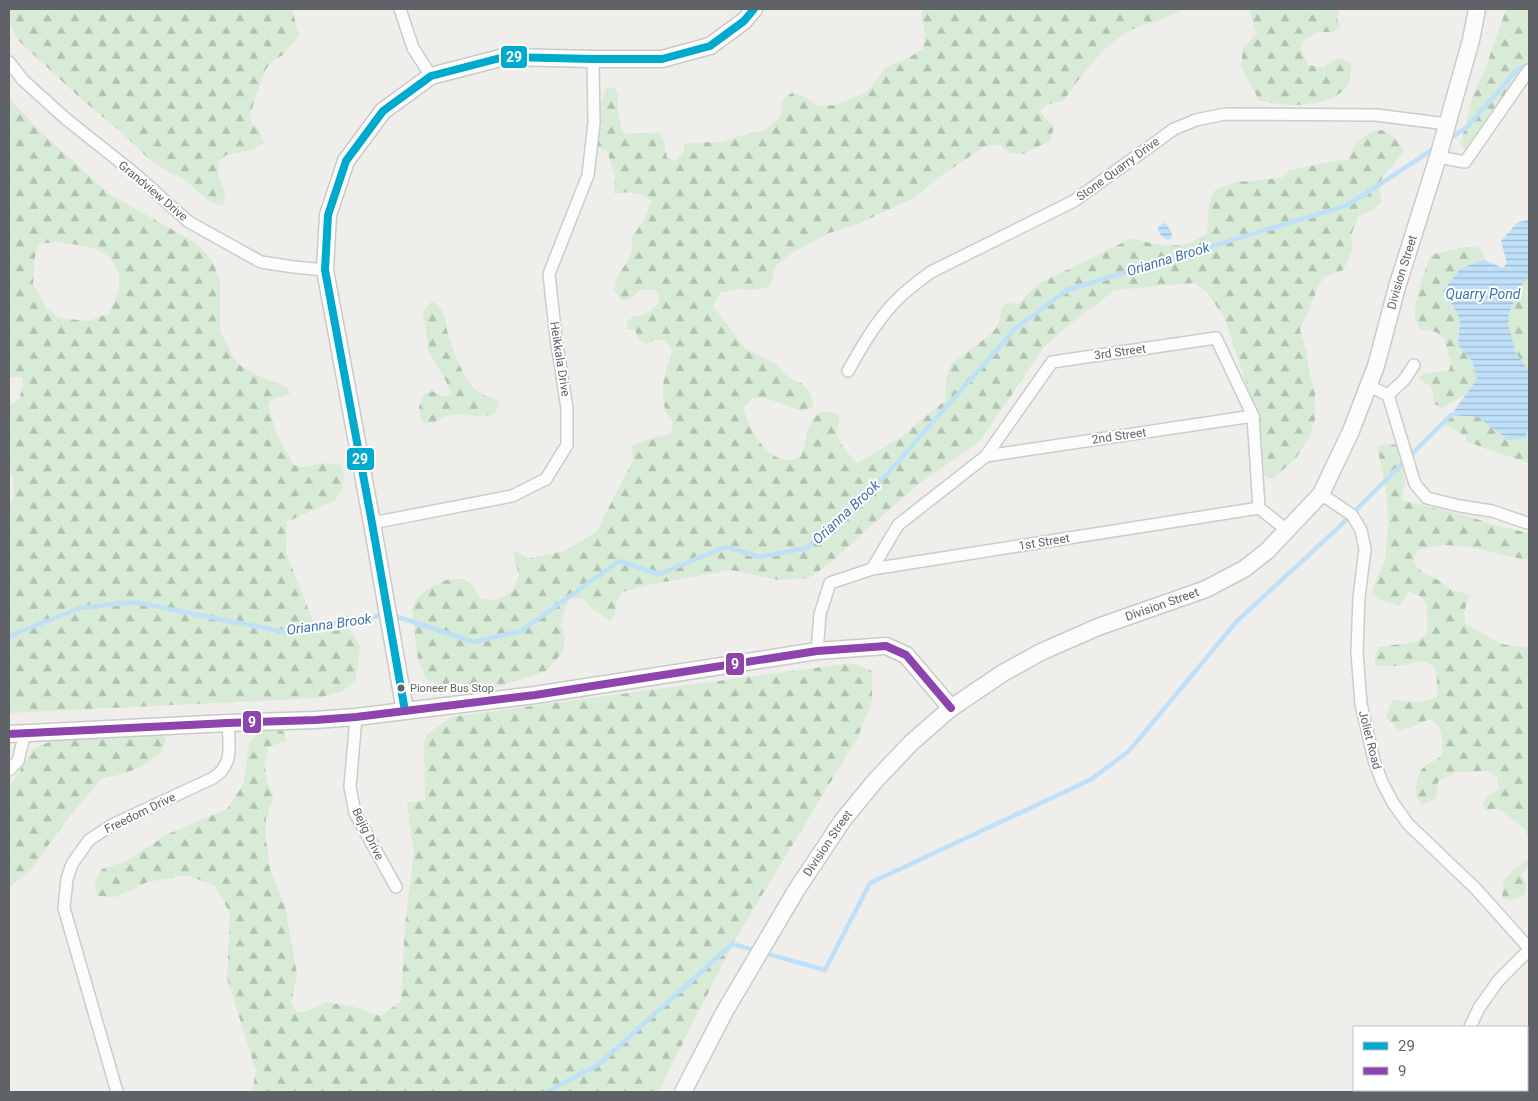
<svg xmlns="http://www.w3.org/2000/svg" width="1538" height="1101" font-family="Roboto,sans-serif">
<defs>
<pattern id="forest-firs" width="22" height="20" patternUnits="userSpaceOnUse" patternTransform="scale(1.25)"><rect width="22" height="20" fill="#d8ebd6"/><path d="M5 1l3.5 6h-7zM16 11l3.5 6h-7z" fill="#b2c2b1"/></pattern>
<pattern id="water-rules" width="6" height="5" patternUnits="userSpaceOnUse" patternTransform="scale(1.25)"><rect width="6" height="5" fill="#bfe0f9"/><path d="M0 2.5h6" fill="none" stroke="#9eb9cd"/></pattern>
</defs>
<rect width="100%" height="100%" fill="#efeeea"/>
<g fill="url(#forest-firs)" fill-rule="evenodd">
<path d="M9 9H292L299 35 283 55 272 61 264 72 249 118 252 123 259 130 264 143 251 150 226 155 218 162V176L225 192 223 206 210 202 185 180 169 172 149 159 122 133 78 96 18 40 9 22Z"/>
<path d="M925 9H1182C1169 19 1151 22 1136 28 1108 39 1080 76 1064 101L1048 104 1040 110 1045 118 1054 126 1050 141 1023 154 1009 153 1000 145 985 146 938 178 914 198 858 224 829 233 792 253 775 267 773 277 769 287 754 290 738 289 720 293 713 306 745 348 777 365 786 375 795 381 801 383 810 392 814 406 802 411 766 398H752L744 407C746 426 767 462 790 460 793 460 798 458 801 456 809 437 807 402 839 414V422L836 432 844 449 857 463 872 455 901 437 946 400C945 388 945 377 951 366 953 361 958 359 962 356 970 350 991 335 996 328 1004 316 995 300 1019 304L1031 290 1042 282 1132 238C1147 243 1171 248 1186 244 1193 242 1201 237 1207 233L1209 204 1215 190 1236 182 1281 178 1290 170 1340 160 1348 161 1356 142 1371 132 1382 130 1395 138 1404 150C1401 154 1398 159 1394 164 1382 179 1376 179 1382 201L1374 209 1358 217 1351 235 1353 249 1343 270 1324 277 1319 285 1300 330 1306 350 1309 372 1315 392V419L1309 438 1296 458 1274 478 1266 477 1260 468 1262 446 1261 426 1224 317 1206 291 1194 283 1115 290 1070 324 1044 347 980 441 920 483 892 507 828 565 808 578 779 580 731 570 653 584 622 592 616 602 615 615 610 621 590 607 583 598 570 599 565 608 561 625 565 638 562 653 546 671 501 686 465 689 441 687 426 679 418 660 412 610 416 599 430 587 449 579H464L473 586 480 598 495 601 513 591 519 574 515 563 513 552H518L527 559 565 551 597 531 633 460 631 447C643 439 659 438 672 433V419C659 406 662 386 666 370 669 359 672 359 671 347L664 340H653L646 344 639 340 635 330 626 329 627 323 633 316C645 315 654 310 660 300L656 290H640L631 298 623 301 614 291C615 286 616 280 619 275 627 260 634 256 632 237L644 220 651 201C639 192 629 191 614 194L615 176 607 151C602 150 597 148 595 142 591 131 602 99 606 88H615L618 96V111L622 132C635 136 647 132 660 133L664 141 667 158 675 161 684 151 685 143 723 142 739 136 763 131 780 118 783 100 793 92 804 96 817 106 835 105 867 92 886 67 908 58 923 49 925 34 921 14Z"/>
<path d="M1249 9H1339L1337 19 1341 27 1333 32H1318L1303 41 1301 50 1308 65 1324 68C1335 58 1338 55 1351 63 1351 72 1351 83 1345 89 1324 109 1284 107 1259 100L1241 67 1243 48 1256 34Z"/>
<path d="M1506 9H1529V58L1467 151 1460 145 1472 99 1487 64Z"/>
<path d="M9 98 41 132 109 194 196 243 213 262 220 283V331L237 363 256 375 287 387 290 394 271 400 268 406 277 434 294 465 302 467 327 463 340 465 344 474 343 489 335 500 287 522 286 552 313 621 332 631 350 630 360 646 358 664 355 680 343 691 318 698 9 713V507C16 497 14 485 12 474L9 472V405L19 400 23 386 22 377H9ZM55 242C66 243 92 246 102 252 116 261 123 276 118 292 116 300 111 307 108 314L88 321 60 318 46 308 33 284 35 257 38 244Z"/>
<path d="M1463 247H1476L1483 251 1484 260 1461 268 1442 292 1452 304 1460 319 1458 345 1472 361 1477 379 1466 394 1443 408 1435 404 1431 385 1425 383 1418 377 1427 373 1449 371 1451 362 1444 338 1436 332 1420 329C1418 325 1416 322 1415 318 1414 301 1424 271 1431 255Z"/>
<path d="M1529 277V372L1516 354 1507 320 1518 288Z"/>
<path d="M432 301C447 311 444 318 448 334 452 348 461 372 470 384 477 393 489 398 500 401L494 415 476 416 461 414 446 416 434 423H422L419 407 424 394 432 391 443 397 451 394 446 381 429 352 423 312Z"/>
<path d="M1451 415 1478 417 1509 440 1525 438 1529 427V463L1489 450 1466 441V436L1445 425Z"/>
<path d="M1389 444 1398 445 1405 481 1402 500 1470 517 1502 527 1529 533V560C1491 554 1454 536 1416 551L1414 564 1422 572 1440 581 1452 591 1469 594 1464 613 1466 624 1501 644 1529 648V844L1525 828C1520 825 1515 822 1511 818 1501 809 1499 807 1485 811L1483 803 1488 796 1499 788 1497 777 1488 771 1455 772 1438 782 1436 798 1423 805 1415 795C1416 787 1417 774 1423 768 1429 762 1436 762 1443 754 1441 737 1445 729 1430 719L1400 731 1386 717 1392 700C1409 703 1421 703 1437 697V679L1434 666 1423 661 1398 666H1375V655L1378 647 1417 642 1427 633V607L1423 598 1408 591 1400 606 1380 600 1371 593 1386 557 1388 524 1387 495 1377 446Z"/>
<path d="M852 663 872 671V701L858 737 737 936 658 1092H252L256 1071 227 978 230 913 215 886 187 875 148 882 115 897 97 896 95 882 102 869 126 861 168 834 227 809 244 783 249 744 259 732 277 728 284 732 286 741 268 747 264 764 268 784 274 797 266 818V840L270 870 285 906 297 974 291 1003 297 1012H306L326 1002 354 1007 381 1016 401 1001 405 925 414 854 407 803 425 800 424 743 426 735 451 717Z"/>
<path d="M160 734 166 739 162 752 144 765 126 773 101 779 63 825 31 869 9 888V788L34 748 52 741Z"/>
<path d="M1529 847V865L1521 874 1527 886 1524 896 1510 901 1502 897 1504 880 1513 870 1528 859Z"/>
</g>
<g fill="url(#water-rules)">
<path d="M1529 219V277L1518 289 1507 320 1516 353 1529 372V427L1525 438 1509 440 1478 417 1451 415 1477 379 1472 361 1458 345 1460 319 1452 304 1442 292 1461 268 1484 260 1503 268 1507 263 1501 241 1517 223Z"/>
<path d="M1163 223 1166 224 1172 233 1171 239C1164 241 1158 233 1158 227Z"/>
</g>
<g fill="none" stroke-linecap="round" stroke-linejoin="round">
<g stroke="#bfe0f9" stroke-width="4.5">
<path d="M1448 140 1467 127 1518 69 1529 64"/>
<path d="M392 615 474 642 521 631 619 561 659 574 726 547 760 557 807 548 887 474 1016 328 1067 290 1348 205 1435 148"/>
<path d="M9 638 17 633 80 608 134 602 284 632 384 615"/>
<path d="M546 1092 598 1065 732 944 825 970 870 883 1090 780 1129 751 1237 621 1337 529 1451 415"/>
</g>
<defs>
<g id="street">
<path d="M400 9 413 48 431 76"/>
<path d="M9 62 23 80 66 119 134 173 189 222 261 262 294 267 325 270"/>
<path d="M1438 157 1465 162 1529 70"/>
<path d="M848 371C861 348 874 325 892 305 903 293 917 282 931 272L1074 201 1174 129 1196 120 1225 114 1376 115 1447 124"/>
<path d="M1369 386 1388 395 1415 484 1427 498 1460 506 1492 511 1527 523"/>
<path d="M1388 395 1404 380 1414 365"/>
<path d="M986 456 1253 416"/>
<path d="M1321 494 1352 515 1361 530 1365 549 1359 597 1357 652 1361 704 1374 760 1382 782 1393 803 1408 824 1476 889 1529 948"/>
<path d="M372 523 512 496 546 479 567 445V408L556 338 549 274 588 175 594 123 593 59"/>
<path d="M872 569 898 525 986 456 1052 362 1216 338 1253 416 1259 508 1288 531"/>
<path d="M817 651 820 614 830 583 872 569 1259 508"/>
<path d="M356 717 350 787 355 813 396 887"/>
<path d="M9 770 18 761 25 733"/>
<path d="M1470 1027 1479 1008 1498 981 1529 950"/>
<path d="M117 1092 64 908 67 879 72 864 89 840 112 825 213 778C234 765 229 745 228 723"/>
<path d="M1449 1092V1090"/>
</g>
<g id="secondary">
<path d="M405 711 372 523 325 270 328 215 346 161 383 111 431 76 504 57 593 59H662L710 46 744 21 754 9"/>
<path d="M9 734 228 723 315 720 356 717 535 695 817 651 886 646 906 655 951 708"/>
<path id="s1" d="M683 1092 725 1011 797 889 843 820 875 781 911 743 951 708 1003 673 1041 652 1098 627 1206 589 1244 569 1267 551 1321 494 1351 431 1376 366 1397 287 1438 157 1471 40 1477 9"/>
</g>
</defs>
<use href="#street" stroke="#cbcccc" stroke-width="14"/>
<use href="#secondary" stroke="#cacacb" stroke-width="19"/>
<use href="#street" stroke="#fdfcfc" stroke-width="11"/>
<use href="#secondary" stroke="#fdfcfc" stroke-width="16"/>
<defs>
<path id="bus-1" d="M405 711 372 523 325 270 328 215 346 161 383 111 431 76 504 57 593 59H662L710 46 744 21 754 9"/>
<path id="bus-2" d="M9 734 228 723 315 720 356 717 535 695 817 651 886 646 906 655 951 708"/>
</defs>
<use href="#bus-1" stroke="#fff" stroke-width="11"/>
<use href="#bus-2" stroke="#fff" stroke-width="11"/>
<use href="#bus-1" stroke="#00a9ce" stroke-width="8"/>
<use href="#bus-2" stroke="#8e44ad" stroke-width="8"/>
</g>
<circle fill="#5f6368" stroke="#fff" stroke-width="2" cx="401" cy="688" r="4.5"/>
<g text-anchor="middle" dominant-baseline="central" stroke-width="4" stroke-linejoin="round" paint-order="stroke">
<g font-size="11" fill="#5f6368" stroke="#fff" text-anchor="start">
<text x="410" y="688">Pioneer Bus Stop</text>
</g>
<g font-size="12" fill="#5f6368" stroke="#fff">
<text transform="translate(1118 169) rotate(-36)">Stone Quarry Drive</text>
<text transform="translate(153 191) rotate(40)">Grandview Drive</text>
<text stroke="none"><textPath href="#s1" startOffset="1142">Division Street</textPath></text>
<text transform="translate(1120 352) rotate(-8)">3rd Street</text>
<text transform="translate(560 359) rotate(81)">Heikkala Drive</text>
<text transform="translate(1119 436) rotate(-8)">2nd Street</text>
<text transform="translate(1044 542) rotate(-9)">1st Street</text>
<text stroke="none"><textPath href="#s1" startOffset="708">Division Street</textPath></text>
<text transform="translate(1370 740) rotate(76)">Joliet Road</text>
<text transform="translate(140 813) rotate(-26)">Freedom Drive</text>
<text transform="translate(368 834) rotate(64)">Bejig Drive</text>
<text stroke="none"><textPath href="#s1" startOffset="288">Division Street</textPath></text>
</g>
<g font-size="14" font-style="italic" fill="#4174aa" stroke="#fff">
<text transform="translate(1168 259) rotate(-17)">Orianna Brook</text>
<text x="1483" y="294">Quarry Pond</text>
<text transform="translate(846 512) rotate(-43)">Orianna Brook</text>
<text transform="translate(329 624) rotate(-8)">Orianna Brook</text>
</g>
</g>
<g stroke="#fff" stroke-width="2">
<rect x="500" y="45" width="28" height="24" rx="5" fill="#00a9ce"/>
<rect x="346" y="447" width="29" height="24" rx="5" fill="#00a9ce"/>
<rect x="725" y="652" width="20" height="24" rx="5" fill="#8e44ad"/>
<rect x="242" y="710" width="20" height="24" rx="5" fill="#8e44ad"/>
</g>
<g font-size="14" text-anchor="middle" font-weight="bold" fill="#fff">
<text x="514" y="62">29</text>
<text x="360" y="464">29</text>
<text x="735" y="669">9</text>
<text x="252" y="727">9</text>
</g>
<rect width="1538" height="1101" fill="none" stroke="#5f6368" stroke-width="20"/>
<rect x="1353" y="1026" width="175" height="65" fill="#ffffff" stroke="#bfc1c3"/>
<rect x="1363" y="1042" width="25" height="8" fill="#00a9ce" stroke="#bfc1c3"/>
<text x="1398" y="1051" font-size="15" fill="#5f6368">29</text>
<rect x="1363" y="1067" width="25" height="8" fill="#8e44ad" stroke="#bfc1c3"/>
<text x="1398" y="1076" font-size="15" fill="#5f6368">9</text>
</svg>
